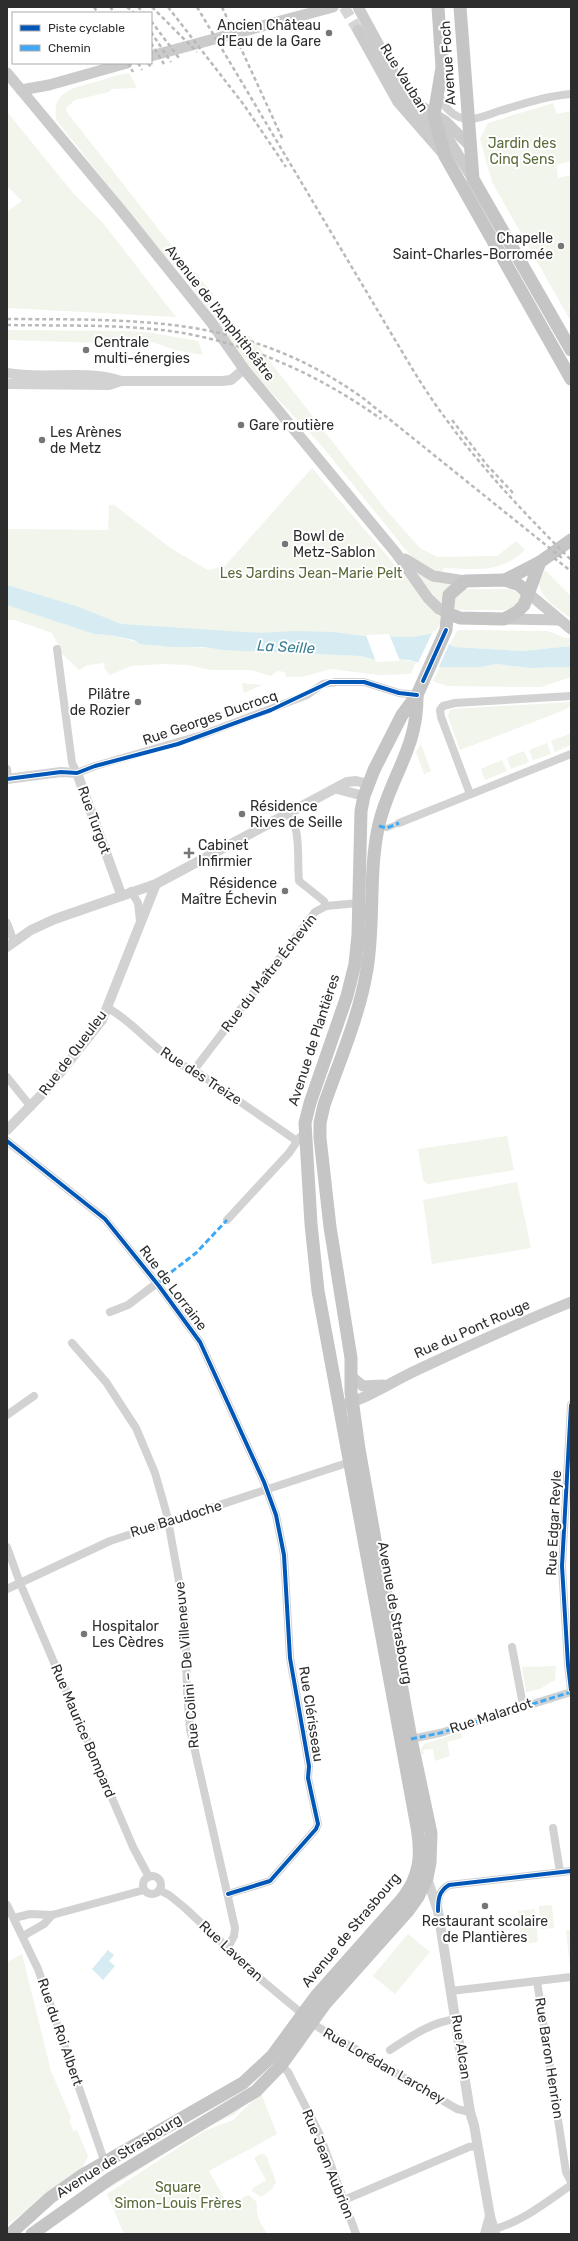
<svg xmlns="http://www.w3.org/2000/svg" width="578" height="2241" font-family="Rubik,sans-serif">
<rect width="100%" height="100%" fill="#fff"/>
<g fill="#f1f5eb">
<path d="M129 73 137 88 112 89 109 92 75 100 66 108V111L163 235 214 295 209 300 235 332 250 336 386 510 420 548 437 557 497 556 516 541 525 550C499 574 477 569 444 568L441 574 418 565 321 445 255 375 190 284 145 232 57 121C49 91 76 87 99 81 109 78 119 74 129 73Z"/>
<path d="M553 103 557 114 571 111V161L556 165 558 178 571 175V302L569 303 571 317 569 318 492 182 480 139 488 123Z"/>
<path d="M7 112 73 193 103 223 176 317 7 308V212L22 201 7 186Z"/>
<path d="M7 330 128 331 153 333 198 341 203 355 175 350 153 342 101 343 7 340Z"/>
<path d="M312 468 442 620 426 648 138 635 121 624 110 620 61 623 94 634 109 635 150 645 360 656 380 661 396 659 416 662 411 674 379 675 330 669 302 677H286L285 672 278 671 271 676 251 670H211L188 665 164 664 131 666 110 675 104 668 105 663 88 665 79 670 57 649 58 644 52 633 15 620H7V529L108 530 109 505H114L172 549 208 570 225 566Z"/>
<path d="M545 570 571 596V618C559 610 540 598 539 583Z"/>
<path d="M415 572 434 581 451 583 442 605Z"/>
<path d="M466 589H510L521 595C519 605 513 608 504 610H457L454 607 453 600 461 591Z"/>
<path d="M460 630 548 631 565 638H571V646L522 651 455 647 450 644 457 631Z"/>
<path d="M497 664 529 668 571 667V677L541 687 447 686 433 681 440 667H480Z"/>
<path d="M242 683 262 685 244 693Z"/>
<path d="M571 702V706L562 711 460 750 448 717 449 712 452 709Z"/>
<path d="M571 733V745L555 752 551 741Z"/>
<path d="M547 743 551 754 533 760 529 750Z"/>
<path d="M421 744 431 771 424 774 416 752Z"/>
<path d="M524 751 529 762 511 769 507 758Z"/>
<path d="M502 760 507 771 485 780 481 769Z"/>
<path d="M507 1136 514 1170 428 1184 423 1180 418 1149Z"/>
<path d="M517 1182 531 1248 432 1264 423 1200Z"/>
<path d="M556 1666 555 1680 540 1689 526 1692 522 1667Z"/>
<path d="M461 1732 462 1738 447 1742 450 1756 435 1761 433 1749 423 1750 424 1754H421V1749L424 1744Z"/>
<path d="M552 1905 554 1928 541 1929 539 1906Z"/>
<path d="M535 1909 538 1942 521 1944 518 1911Z"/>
<path d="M566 1930H571V1968H570Z"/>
<path d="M408 1934 430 1952 395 1994 373 1976Z"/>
<path d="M22 1954 51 2071 71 2118 69 2120 73 2131 77 2130 88 2156 82 2169 7 2225V1962Z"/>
<path d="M261 2093 277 2134 209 2171 227 2203 231 2204 248 2195C262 2204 254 2204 258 2216 259 2222 264 2228 267 2234H124L107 2194 204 2131 233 2120Z"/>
<path d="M250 2099 235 2114 211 2125 113 2186 109 2188 108 2185Z"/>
<path d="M260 2154H263L267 2157 276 2182 272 2189 261 2197 252 2191 253 2188 266 2180 254 2158Z"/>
</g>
<g fill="#d6ecf2">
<path d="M7 585 79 607 121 624 261 633 293 631 333 632 364 636 413 637 435 633 443 641 455 647 522 651 571 646V667L529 668 497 664 480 667H433L409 660 396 659 380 661 360 656 223 650 203 647H173L140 644 134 640 109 635 94 634 7 605Z"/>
<path d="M108 1950 114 1955 109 1961 115 1966 103 1980 92 1969Z"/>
</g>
<g fill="#fff">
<path d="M433 631H436L450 642 438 669 417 665Z"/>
<path d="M389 634 400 661 376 662 366 635Z"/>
</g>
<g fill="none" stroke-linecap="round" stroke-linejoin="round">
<path stroke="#d5d5d5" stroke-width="11" stroke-dasharray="11 5.5" stroke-linecap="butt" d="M344 7 358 30"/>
<path stroke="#d2d2d2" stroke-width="6" d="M379 826 387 828 399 823"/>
<g stroke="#d2d2d2" stroke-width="8">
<path d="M439 93C442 106 454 119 469 119 479 119 490 114 499 111 523 104 546 96 571 94"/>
<path d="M57 649 72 763 77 773 95 766 202 735 307 695 323 684 336 682H364L399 693 417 695"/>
<path d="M7 769 8 779"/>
<path d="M470 794 441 717 440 710 443 706 455 703 571 696"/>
<path d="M290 813C301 834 297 858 299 881L324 901 326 906"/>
<path d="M399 823 571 754"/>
<path d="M131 891 138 903 140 921"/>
<path d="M7 923 14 942"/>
<path d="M108 1008C139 1025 159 1059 194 1070L297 1141"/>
<path d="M194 1070 315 912 326 906 359 903"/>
<path d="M7 1077 31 1107"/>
<path d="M7 1141 105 1219 159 1286 200 1342 264 1482 276 1515 284 1555 290 1658 309 1766 308 1778 318 1824 316 1829 270 1881 228 1894"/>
<path d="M227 1220 289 1153 300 1137"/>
<path d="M110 1312 128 1305 157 1283"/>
<path d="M72 1343 106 1382 136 1428 155 1473 167 1515 185 1614 187 1692 190 1729 235 1928 234 1936 228 1947"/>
<path d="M571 1405 562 1566 568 1665 571 1690"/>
<path d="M7 1415 34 1396"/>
<path d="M7 1547 20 1583 133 1847 149 1877"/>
<path d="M7 1589 110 1541 350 1462"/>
<path d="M512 1647 523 1705"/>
<path d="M411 1739 440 1733 571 1692"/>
<path d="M553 1828 560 1872"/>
<circle cx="152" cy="1885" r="9"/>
<path d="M159 1890 169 1895 185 1908 264 1982 318 2027 457 2109 470 2112"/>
<path d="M7 1905 38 1969 105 2163"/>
<path d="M438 1907C438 1896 440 1890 449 1885L571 1871"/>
<path d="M14 1918 30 1914 52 1915 144 1890"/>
<path d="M23 1936 44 1924 52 1915"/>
<path d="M537 1981 566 2172 571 2182"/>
<path d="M451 1991 571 1977"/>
<path d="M390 2050C410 2037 431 2022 456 2019"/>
<path d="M278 2062 288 2072 319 2133 356 2234"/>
<path d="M344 2200 469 2147 478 2146"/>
<path d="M494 2229C522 2222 548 2201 571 2185"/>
</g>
<g stroke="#d2d2d2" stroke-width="10">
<path d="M7 373C43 380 89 369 121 381H222L231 380 244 369"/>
<path d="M7 384 109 385 121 381"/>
<path d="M7 779 61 772 77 773 121 894"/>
<path d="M337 789 364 796"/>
<path d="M7 947 31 930 55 919 156 884 347 782 356 781 369 784"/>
<path d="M7 1130 49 1087 102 1020 156 884"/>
<path d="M427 1878 438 1911 470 2112 474 2125 490 2216 495 2234"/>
<path d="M485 2234 490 2216"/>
</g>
<g stroke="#cbcbcb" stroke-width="11">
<path d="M358 7 413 108 439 136"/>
<path d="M358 30 398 102 445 156"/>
<path d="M151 56 333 7"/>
<path d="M7 73 121 210 211 322 244 369 396 553 428 598 439 609 447 613"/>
<path d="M21 90 49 85 127 63"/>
<path d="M409 99 445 121 471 147"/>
<path d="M439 124 473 179"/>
<path d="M405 559 433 576 465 581"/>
<path d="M528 593 571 629"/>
<path d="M504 619 559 620"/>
<path d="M352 1377 363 1386 383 1385"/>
<path d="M339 1406C367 1399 391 1382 417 1370 468 1346 519 1323 571 1302"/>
</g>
<g stroke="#c5c5c5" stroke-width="13">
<path d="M438 7 442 67 434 115 445 156 571 379"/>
<path d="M460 7 473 179 571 350"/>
<path d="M505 580 540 562 571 540"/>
<path d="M447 613 460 618 504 619 517 612 524 605 540 562"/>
<path d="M10 2234 51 2197 81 2176 243 2083 272 2056 316 1996 402 1899C420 1877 422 1855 417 1827L318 1291 311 1224 305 1123 310 1103 347 996 355 964 358 935 361 811 364 796 374 770 402 715 417 695 446 630 449 595 465 581 505 580 519 585 528 593"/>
<path d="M32 2234 111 2178 256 2091 282 2064 325 2004 408 1911 418 1897 427 1878 430 1863 431 1833 411 1739 387 1606 384 1577 377 1551 359 1449 351 1392V1358L330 1227 320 1138V1123L324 1105C339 1062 360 1014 367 969 375 921 368 871 379 824 391 775 418 748 417 695"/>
</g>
<g stroke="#b9b9b9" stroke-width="2.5" stroke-dasharray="4 3" stroke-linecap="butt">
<path d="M94 7 98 13"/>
<path d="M110 7 115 13"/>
<path d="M127 7 134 13"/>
<path d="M138 7 144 13"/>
<path d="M152 7 197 52"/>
<path d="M168 7 244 105 286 167"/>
<path d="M197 7 413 370C457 442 512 501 571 560"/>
<path d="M222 7 283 140"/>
<path d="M151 21 179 58"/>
<path d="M151 32 171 62"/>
<path d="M151 43 164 64"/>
<path d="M128 63 133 72"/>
<path d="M138 63 142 70"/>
<path d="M148 63 151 67"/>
<path d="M7 319C143 320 246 315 363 398L562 558"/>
<path d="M7 325C61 326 116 324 170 331 247 342 318 374 381 419"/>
<path d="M452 420 487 465 515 495"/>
<path d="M554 558 571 571"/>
</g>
<g stroke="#3fa9f5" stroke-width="3" stroke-dasharray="6 3" stroke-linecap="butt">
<path d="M379 826 387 828 399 823"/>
<path d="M157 1283 196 1253 227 1220"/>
<path d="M411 1739 440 1733 571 1692"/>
</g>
<defs>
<g id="cycleway">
<path d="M423 681 446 630"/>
<path d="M7 779 61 772 77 773 95 766 178 744 271 710 330 682H364L399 693 417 695"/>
<path d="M7 1141 105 1219 159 1286 200 1342 264 1482 276 1515 284 1555 290 1658 309 1766 308 1778 318 1824 316 1829 270 1881 228 1894"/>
<path d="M571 1405 562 1566 568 1665 571 1690"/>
<path d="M438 1911C438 1899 439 1891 449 1885L571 1871"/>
</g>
</defs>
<use href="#cycleway" stroke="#fff" stroke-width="6"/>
<use href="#cycleway" stroke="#0057b8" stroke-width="4"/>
</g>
<g fill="#767676" stroke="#fff" stroke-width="1.5">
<circle cx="329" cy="33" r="4"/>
<circle cx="561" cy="246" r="4"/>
<circle cx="86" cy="350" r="4"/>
<circle cx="241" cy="425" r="4"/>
<circle cx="42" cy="440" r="4"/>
<circle cx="285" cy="544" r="4"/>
<circle cx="138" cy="702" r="4"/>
<circle cx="242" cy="814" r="4"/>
<path d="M187 847h4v4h4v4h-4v4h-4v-4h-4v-4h4z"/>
<circle cx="285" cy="891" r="4"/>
<circle cx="84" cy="1634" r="4"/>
<circle cx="485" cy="1906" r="4"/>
</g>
<g text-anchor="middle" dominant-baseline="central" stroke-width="4" stroke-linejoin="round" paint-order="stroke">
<g font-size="14" fill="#2d2d2d" stroke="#fff" text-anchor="start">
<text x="321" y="25" text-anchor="end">Ancien Château<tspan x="321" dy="16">d'Eau de la Gare</tspan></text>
<text x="553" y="238" text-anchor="end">Chapelle<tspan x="553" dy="16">Saint-Charles-Borromée</tspan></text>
<text x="94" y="342">Centrale<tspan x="94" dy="16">multi-énergies</tspan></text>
<text x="249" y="425">Gare routière</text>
<text x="50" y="432">Les Arènes<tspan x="50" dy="16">de Metz</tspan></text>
<text x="293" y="536">Bowl de<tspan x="293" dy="16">Metz-Sablon</tspan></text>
<text x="130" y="694" text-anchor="end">Pilâtre<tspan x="130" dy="16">de Rozier</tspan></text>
<text x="250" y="806">Résidence<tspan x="250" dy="16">Rives de Seille</tspan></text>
<text x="198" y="845">Cabinet<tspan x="198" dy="16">Infirmier</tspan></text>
<text x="277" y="883" text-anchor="end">Résidence<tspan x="277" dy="16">Maître Échevin</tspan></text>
<text x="92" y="1626">Hospitalor<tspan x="92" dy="16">Les Cèdres</tspan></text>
<text x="485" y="1921" text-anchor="middle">Restaurant scolaire<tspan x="485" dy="16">de Plantières</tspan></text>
</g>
<g font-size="14" fill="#2d2d2d" stroke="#fff">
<text transform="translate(448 63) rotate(-94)">Avenue Foch</text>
<text transform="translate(404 78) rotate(58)">Rue Vauban</text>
<text transform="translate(220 313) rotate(52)">Avenue de l'Amphithéâtre</text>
<text transform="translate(210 718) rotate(-19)">Rue Georges Ducrocq</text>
<text transform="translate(94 820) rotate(70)">Rue Turgot</text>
<text transform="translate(269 973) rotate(-52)">Rue du Maître Échevin</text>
<text transform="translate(314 1040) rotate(-72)">Avenue de Plantières</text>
<text transform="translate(73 1053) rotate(-53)">Rue de Queuleu</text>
<text transform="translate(201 1076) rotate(33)">Rue des Treize</text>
<text transform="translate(173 1288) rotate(53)">Rue de Lorraine</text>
<text transform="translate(472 1329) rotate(-24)">Rue du Pont Rouge</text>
<text transform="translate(176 1519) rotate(-17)">Rue Baudoche</text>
<text transform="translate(554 1523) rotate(-87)">Rue Edgar Reyle</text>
<text transform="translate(395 1613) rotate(80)">Avenue de Strasbourg</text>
<text transform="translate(187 1665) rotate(-95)">Rue Colini – De Villeneuve</text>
<text transform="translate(311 1714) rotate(81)">Rue Clérisseau</text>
<text transform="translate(491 1716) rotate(-18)">Rue Malardot</text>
<text transform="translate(83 1731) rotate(67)">Rue Maurice Bompard</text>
<text transform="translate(351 1930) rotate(-50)">Avenue de Strasbourg</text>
<text transform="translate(231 1951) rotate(43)">Rue Laveran</text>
<text transform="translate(60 2032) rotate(71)">Rue du Roi Albert</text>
<text transform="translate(461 2047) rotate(81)">Rue Alcan</text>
<text transform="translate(549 2058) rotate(81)">Rue Baron Henrion</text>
<text transform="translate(384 2066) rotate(30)">Rue Lorédan Larchey</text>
<text transform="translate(119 2156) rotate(-32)">Avenue de Strasbourg</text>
<text transform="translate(328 2164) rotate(68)">Rue Jean Aubrion</text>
</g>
<g font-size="14" fill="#586b39" stroke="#fff">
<text x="522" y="143">Jardin des<tspan x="522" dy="16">Cinq Sens</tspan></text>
<text x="311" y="573">Les Jardins Jean-Marie Pelt</text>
<text x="178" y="2187">Square<tspan x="178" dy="16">Simon-Louis Frères</tspan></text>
</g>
<g font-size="15" font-style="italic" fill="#387e93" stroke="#fff">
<text transform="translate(286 647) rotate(3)">La Seille</text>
</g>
</g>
<rect width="578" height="2241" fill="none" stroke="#2d2d2d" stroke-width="16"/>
<rect x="12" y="12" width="140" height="52" fill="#ffffff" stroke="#ababab"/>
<rect x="20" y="25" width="20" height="6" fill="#0057b8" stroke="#ababab"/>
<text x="48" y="32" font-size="12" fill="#2d2d2d">Piste cyclable</text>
<rect x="20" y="45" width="20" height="6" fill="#3fa9f5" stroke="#ababab"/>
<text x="48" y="52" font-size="12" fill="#2d2d2d">Chemin</text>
</svg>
